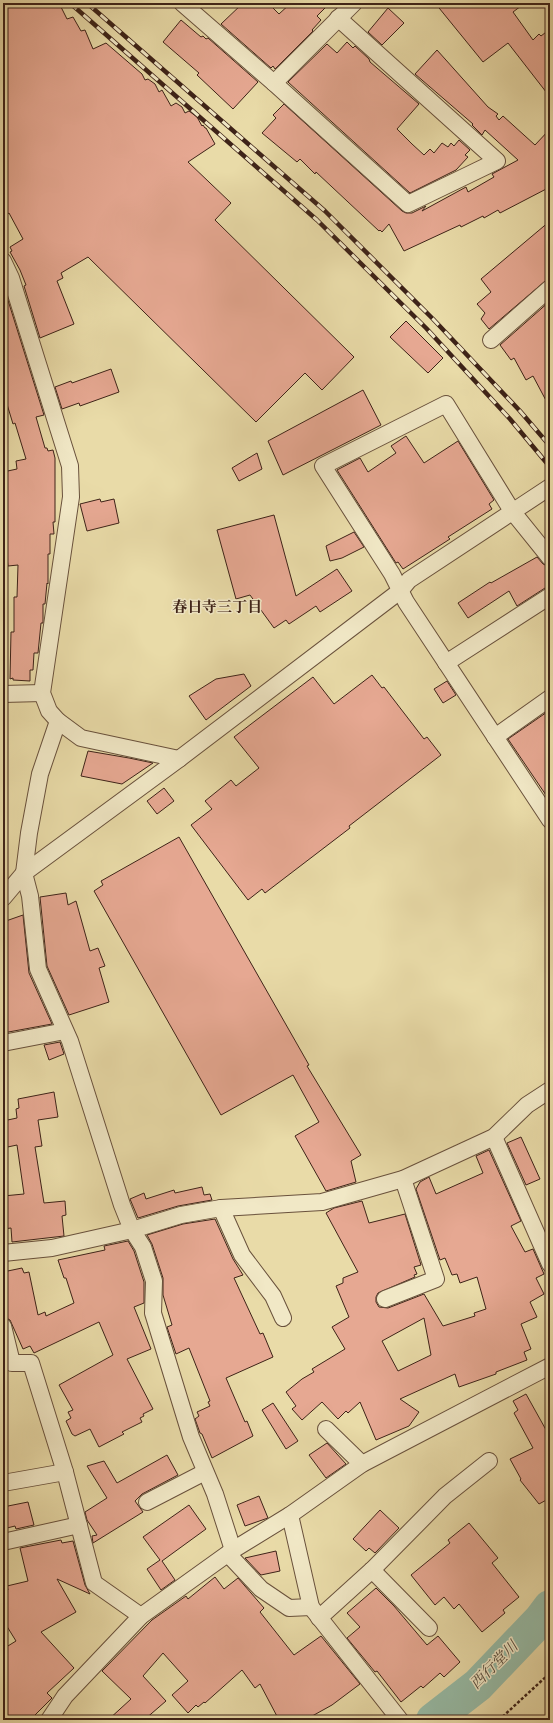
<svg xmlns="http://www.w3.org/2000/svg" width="553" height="1723" font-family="'Old Standard TT','Noto Serif JP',serif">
<rect width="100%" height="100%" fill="#e9dba8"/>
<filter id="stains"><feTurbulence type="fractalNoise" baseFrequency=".005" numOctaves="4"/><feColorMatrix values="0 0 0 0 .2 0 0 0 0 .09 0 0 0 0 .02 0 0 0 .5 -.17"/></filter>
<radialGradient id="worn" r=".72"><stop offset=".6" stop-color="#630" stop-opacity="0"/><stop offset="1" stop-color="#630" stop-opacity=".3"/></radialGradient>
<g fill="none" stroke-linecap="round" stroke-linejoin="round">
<path stroke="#97bba6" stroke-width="34" d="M433 1720 478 1685 541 1619 550 1607"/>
</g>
<g fill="#e6a892" stroke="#3e2318" fill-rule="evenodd">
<path d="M3 3H59L67 19 73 17 81 31 85 30 93 49 106 43 142 74 145 80 148 79 155 84 159 92 162 90 171 106 176 103 182 107 185 113 189 111 197 117 202 126 203 125 205 128H206L215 144 188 162 231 203 215 220 354 357 322 390 305 373 256 422 88 257 61 273 63 278 57 281 74 324 40 338 24 286 26 285 20 270 10 252 12 251 10 247 23 239 9 213 3 217Z"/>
<path d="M243 3H268L279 14 291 3H330L317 16 321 20 312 30 313 31 275 69 273 66 271 68 221 24Z"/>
<path d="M435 3H525L513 12 533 40 539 34 541 36 550 29V97L508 43 483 62Z"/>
<path d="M388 8 404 23 382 45 368 32Z"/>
<path d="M181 20 201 37 203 36 206 39 208 38 258 82 233 109 197 75 199 73 163 42Z"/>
<path d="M347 42 353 48 355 46 369 59 370 62 419 104 397 129 412 144 424 155 430 149 434 153 442 143 448 147 451 143 454 146 459 140 470 150 465 155 468 157 456 170 410 193 288 82 327 44 337 53Z"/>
<path d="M437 50 488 107 498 114 496 116 499 120 503 116 535 145 550 129V187L500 213 498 210 484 218 483 216 461 227 460 225 404 251 389 224 382 232 380 230 379 231 316 172 315 174 300 159 297 162 262 133 276 118 273 115 284 104 402 211 406 213H412L426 206 422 211 466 187 468 192 494 177 492 174 518 160 485 130 482 135 472 125 473 124 415 74Z"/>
<path d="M550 221V277L489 329 481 319 485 313 477 304 491 292 481 279Z"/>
<path d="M6 294 44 415 36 417 45 448H47L48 451 53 450 55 458V522H53L54 534H50V554H48V584L47 583 45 604H43V623H41L38 653H34L33 670H30V681L13 680V678L10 679 11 632H14V597H17L18 565 8 566 3 526V472L17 469 16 461 26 459 15 423 13 424 3 391V295Z"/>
<path d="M550 301V408L533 376 526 380 514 358 511 360 500 345Z"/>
<path d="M406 321 443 358 428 373 390 337Z"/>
<path d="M111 369 119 392 80 406 79 403 62 409 55 387 71 381 72 383Z"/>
<path d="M363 390 381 425 283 475 268 441Z"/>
<path d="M406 436 424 463 458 441 494 500 489 504 492 509 448 537 450 539 403 569 398 562 396 563 337 470 360 458 368 472 396 453 391 446Z"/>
<path d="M257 453 262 469 239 481 232 468Z"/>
<path d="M100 499 101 502 114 499 119 523 87 531 80 504Z"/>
<path d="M274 515 296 596 337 569 352 591 320 612 316 606 289 624 286 620 274 628 250 595 236 599 217 530Z"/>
<path d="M354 532 364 547 342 558 330 561 326 546Z"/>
<path d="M537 557 543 564 550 567V587L545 588 517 606 509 591 468 618 458 603 490 582 491 583Z"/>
<path d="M244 674 251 686 206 720 189 696 216 679Z"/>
<path d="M372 675 382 688 384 687 424 739 427 737 441 755 349 826 350 828 265 893 262 889 248 900 191 825 212 809 205 801 231 780 236 786 259 768 234 737 313 677 334 704Z"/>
<path d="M447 681 456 695 443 703 434 689Z"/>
<path d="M550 710V801L508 739Z"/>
<path d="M88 751 129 758 153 763 122 784 81 776Z"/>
<path d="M164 788 174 801 157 814 147 801Z"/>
<path d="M179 837 309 1065 307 1066 361 1155 351 1161 356 1182 326 1191 295 1136 319 1122 293 1075 221 1115 94 891 103 885 101 881Z"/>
<path d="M66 893 68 905 76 901 90 951 98 948 105 966 99 968 109 1002 69 1015 47 966 40 897Z"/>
<path d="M23 915 29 973 52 1024 3 1033V922Z"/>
<path d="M60 1042 64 1054 49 1060 44 1045Z"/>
<path d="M54 1092 58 1117 38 1120 42 1146 35 1147 44 1203 65 1201 66 1215 62 1216 64 1236 12 1242 11 1228 3 1229V1196L24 1194 17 1145 3 1148V1121L17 1118 16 1109 19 1108 18 1099Z"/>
<path d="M521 1137 540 1179 526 1185 507 1143Z"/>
<path d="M489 1150 521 1221 511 1226 525 1252 533 1249 544 1274 536 1278 544 1294 530 1302 537 1317 521 1324 531 1349 524 1352 527 1360 496 1372V1374L459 1387 455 1374 400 1399 419 1412 409 1426 376 1440 360 1402 348 1413 346 1411 338 1419 322 1402 302 1420 292 1409 296 1406 286 1392 302 1379 314 1372 312 1369 345 1349 332 1327 349 1317 336 1286 343 1283V1278L358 1272 326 1213 334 1208 362 1201 369 1223 405 1214 421 1265 414 1267 417 1274 414 1275 415 1277 378 1293 376 1297V1302L379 1307 388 1308 424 1294 443 1326 475 1316 474 1313 486 1309 477 1277 460 1283 457 1274 452 1275 445 1258 440 1260 416 1189 420 1182 429 1177 436 1194 483 1173 476 1156ZM424 1318 431 1355 398 1371 382 1341Z"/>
<path d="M202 1187 204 1195 210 1194 212 1200 178 1206 138 1218 130 1199 144 1193 146 1199 174 1190 175 1193Z"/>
<path d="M215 1219 233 1259 243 1275 234 1278 260 1334 263 1333 273 1357 226 1378 245 1422 247 1421 253 1436 212 1458 202 1434 200 1433 195 1419 199 1416 197 1412 210 1406 208 1402 210 1401 189 1348 176 1354 167 1327 172 1325 163 1295V1278L152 1244 147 1235 183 1224Z"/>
<path d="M128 1241 134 1251 144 1282V1303L134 1307 151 1349 127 1359 153 1409 143 1414 144 1416 140 1418 142 1422 122 1432 124 1434 99 1447 90 1429 75 1436 72 1434 66 1421 71 1418 68 1412 73 1410 59 1385 113 1355 99 1322 34 1353 30 1346 23 1349 10 1320 4 1317 3 1314V1272L22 1268 24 1273 29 1272 38 1315 45 1312 46 1316 74 1303 66 1278H64L58 1260 105 1250 104 1246Z"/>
<path d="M526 1394 550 1437V1498L539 1504 520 1480 521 1479 510 1459 533 1448 514 1413 518 1410 513 1401Z"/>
<path d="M273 1403 298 1441 286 1449 262 1410Z"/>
<path d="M327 1443 346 1464 326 1478 309 1455Z"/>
<path d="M167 1455 178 1475 142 1494 135 1501 143 1512 93 1543 92 1536 97 1535 87 1520 85 1512 107 1498 87 1466 104 1461 117 1483Z"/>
<path d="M259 1496 268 1518 245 1526 237 1505Z"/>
<path d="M28 1502 34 1525 16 1529 15 1526 7 1528 3 1507Z"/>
<path d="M189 1505 206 1529 162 1561 175 1580 161 1590 147 1569 160 1560 143 1537Z"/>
<path d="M380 1510 399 1528 375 1553 369 1548 366 1551 353 1539Z"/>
<path d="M469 1523 498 1558 492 1563 519 1597 503 1610 505 1613 482 1632 459 1604 454 1609 444 1597 435 1605 411 1575 450 1543 448 1540Z"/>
<path d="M61 1540 62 1543 73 1541 85 1585 90 1594 57 1579 76 1612 41 1632 74 1668 47 1693 52 1698 30 1720H3V1649L16 1641 3 1620V1591L8 1590 7 1586 28 1581 20 1548Z"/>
<path d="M276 1551 280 1571 261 1575 245 1558Z"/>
<path d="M215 1577 224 1589 238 1578 264 1608 260 1612 294 1655 321 1636 360 1684 332 1705 305 1720H279L260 1684 255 1688 242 1670 205 1703 204 1702 198 1707 196 1705 188 1713 172 1695 188 1681 163 1653 143 1676 166 1701 144 1720H108L131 1699 102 1671 152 1620 186 1596 188 1599Z"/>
<path d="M376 1588 394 1606 427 1645 438 1636 460 1662 444 1677 440 1673 423 1688 421 1686 401 1702 377 1671 375 1672 347 1638 360 1627 347 1613Z"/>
</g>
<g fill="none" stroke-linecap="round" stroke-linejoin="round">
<defs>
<g id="street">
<path d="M182 3 274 83 408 204 497 161 338 18"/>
<path d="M274 83 354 3"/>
<path d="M3 261 11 278 70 466 71 497 42 693 49 711 58 721 81 738 179 759"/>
<path d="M491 340 550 288"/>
<path d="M550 558 512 511 446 404 323 466 392 574 406 602 550 820"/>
<path d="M446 663 550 596"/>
<path d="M3 694 42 693"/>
<path d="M58 721 40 774 29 833 24 873 30 896 38 969 70 1041 122 1205 132 1230 143 1247 154 1281 153 1313 191 1437 215 1494 233 1550"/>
<path d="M495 737 550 698"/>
<path d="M3 898 24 873 179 759 400 591 409 580 550 487"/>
<path d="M3 1043 65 1031"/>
<path d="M494 1137 550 1264"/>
<path d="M221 1208 242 1255 273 1296 283 1318"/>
<path d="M3 1253 52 1248 132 1230 181 1215 221 1208 322 1202 403 1179 494 1137 527 1105 550 1090"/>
<path d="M385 1299 436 1279 403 1179"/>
<path d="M3 1326 12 1363H31L65 1472 94 1583 141 1616"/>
<path d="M326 1429 362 1464"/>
<path d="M3 1483 65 1472"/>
<path d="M147 1502 205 1472"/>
<path d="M290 1515 311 1607 400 1720"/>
<path d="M3 1542 79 1525"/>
<path d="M228 1554 261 1589 289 1608 311 1607"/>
<path d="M372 1570 429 1628"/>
<path d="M319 1618 372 1570 445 1496 489 1461"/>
<path d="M49 1720 65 1696 141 1616 233 1550 290 1515 362 1464 550 1366"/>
</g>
</defs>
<use href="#street" stroke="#69513c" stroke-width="18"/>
<path stroke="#3e2318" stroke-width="2.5" stroke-dasharray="3 2" stroke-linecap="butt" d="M499 1720 550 1673"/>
<use href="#street" stroke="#f1e8c6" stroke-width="16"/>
<defs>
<g id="rail">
<path d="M70 3 317 220 426 328 510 419 550 467"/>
<path d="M87 3 325 211 433 319 520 411 550 446"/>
</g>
</defs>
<use href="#rail" stroke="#3e2318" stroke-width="4.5"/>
<use href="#rail" stroke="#f1e8c6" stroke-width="3" stroke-dasharray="9" stroke-linecap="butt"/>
</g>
<g text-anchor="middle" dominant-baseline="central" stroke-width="3" stroke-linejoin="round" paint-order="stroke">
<g font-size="15" font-weight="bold" fill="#3e2318" stroke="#f1e8c6">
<text x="217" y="608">春日寺三丁目</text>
</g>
<g font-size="15" font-style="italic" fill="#54493c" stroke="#f1e8c6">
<text transform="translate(495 1666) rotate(-45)">西行堂川</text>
</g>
</g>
<rect width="553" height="1723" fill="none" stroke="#e9dba8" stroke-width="16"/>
<rect x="4" y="4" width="545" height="1715" fill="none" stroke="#3e2318" stroke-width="2"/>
<rect x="8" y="8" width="537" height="1707" fill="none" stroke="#3e2318"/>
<rect width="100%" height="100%" filter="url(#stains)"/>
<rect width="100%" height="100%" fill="url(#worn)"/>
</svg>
